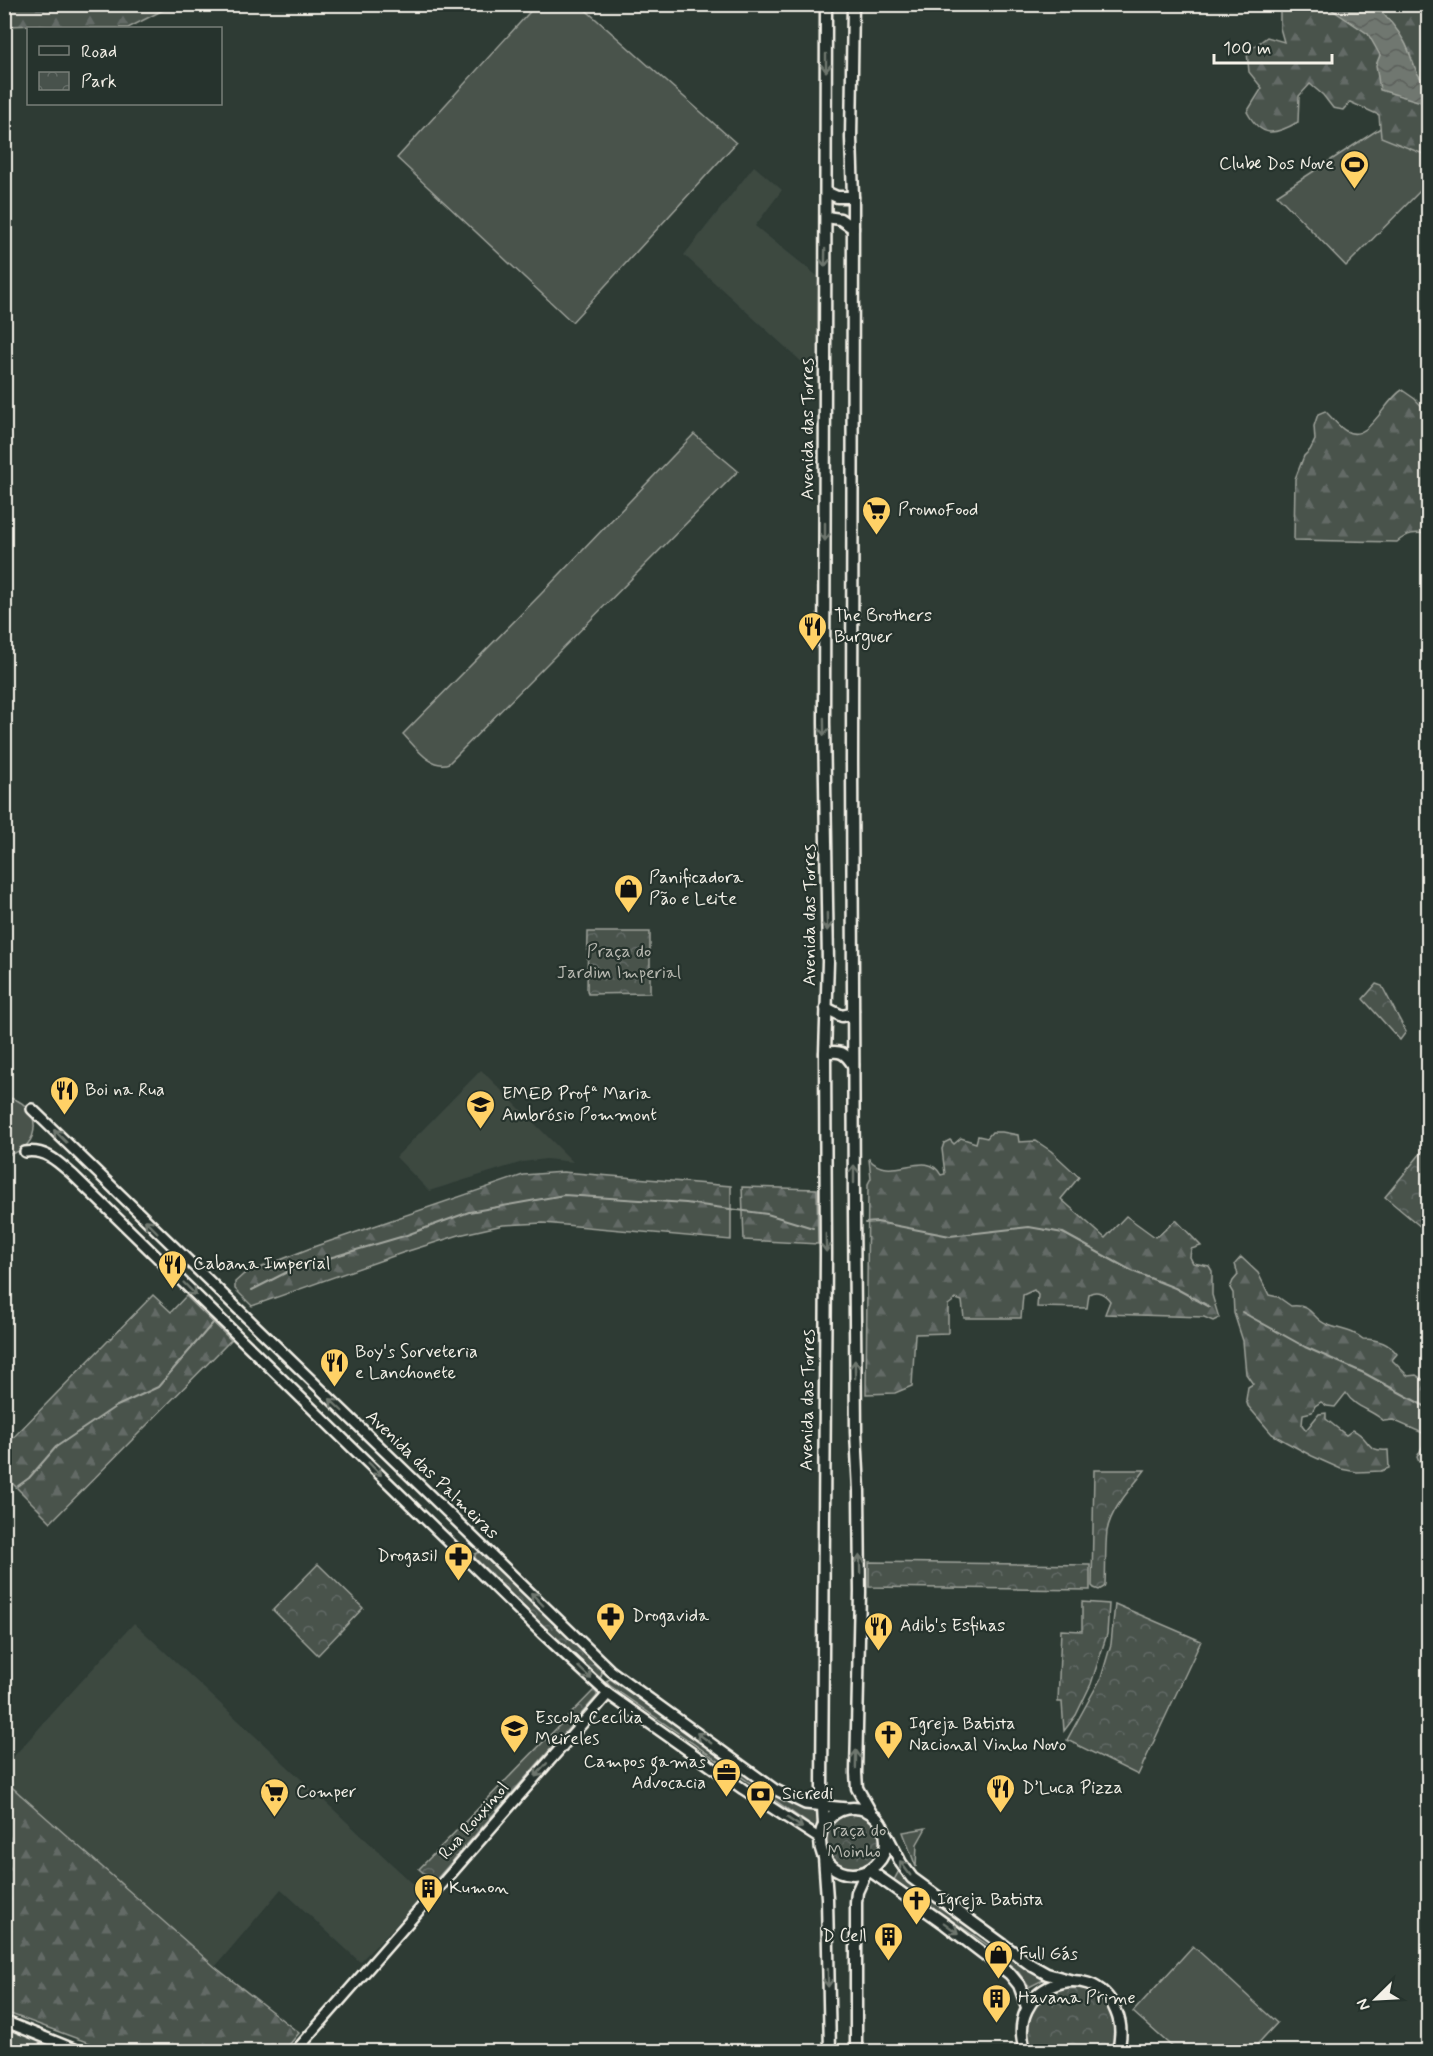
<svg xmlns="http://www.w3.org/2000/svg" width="1433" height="2056" font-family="Mynerve,sans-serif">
<defs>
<pattern id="forest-firs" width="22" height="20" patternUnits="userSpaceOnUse" patternTransform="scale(1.5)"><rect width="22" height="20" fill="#48524c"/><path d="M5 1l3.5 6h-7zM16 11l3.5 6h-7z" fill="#636b66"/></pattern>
<pattern id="park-crowns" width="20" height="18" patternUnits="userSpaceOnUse" patternTransform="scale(1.5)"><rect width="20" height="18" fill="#48524c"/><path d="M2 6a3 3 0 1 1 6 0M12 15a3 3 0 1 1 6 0" fill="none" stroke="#636b66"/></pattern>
<pattern id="water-waves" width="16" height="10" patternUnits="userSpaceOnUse" patternTransform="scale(1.5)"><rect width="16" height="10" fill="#6f7770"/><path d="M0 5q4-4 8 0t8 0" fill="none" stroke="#5c605b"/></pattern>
</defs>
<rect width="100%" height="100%" fill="#2e3b34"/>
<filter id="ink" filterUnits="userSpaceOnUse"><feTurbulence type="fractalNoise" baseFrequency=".0167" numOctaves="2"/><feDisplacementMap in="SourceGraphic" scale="12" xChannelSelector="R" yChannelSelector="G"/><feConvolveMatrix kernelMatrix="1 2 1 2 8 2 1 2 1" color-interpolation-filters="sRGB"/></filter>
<g filter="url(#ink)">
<g fill="#3c4841">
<path d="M754 166 782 190 755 226 821 279 815 374 684 255Z"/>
<path d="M481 1070 573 1162 546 1159 523 1162 429 1191 396 1157Z"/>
<path d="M134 1623 425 1895 360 1962 281 1889 215 1967 5 1781V1766Z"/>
</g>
<g fill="#48524c" stroke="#9ea29a" stroke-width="1.5">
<path d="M537 4 580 5 736 143 572 322 397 158Z"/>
<path d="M1416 105 1428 116V183L1346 266 1277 195Z"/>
<path d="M694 434 738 471 449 763C430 770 415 746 403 734L540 595Z"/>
<path d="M4 1097C44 1101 44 1151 5 1155Z"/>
<path d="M610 1679 780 1797 798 1806 817 1811 819 1831 609 1685 606 1681Z"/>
<path d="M926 1828 917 1844 916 1867 903 1832Z"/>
<path d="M901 1867 916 1888 924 1895 1045 1979 1029 1987 1019 1973 999 1953 894 1880Z"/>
<path d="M1193 1946 1277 2023 1251 2051H1177L1133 2012Z"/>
<path d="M4 2025 50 2042 52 2051H5Z"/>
</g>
<g fill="url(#forest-firs)" stroke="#9ea29a" stroke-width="1.5">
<path d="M4 5 5 4 173 5 128 28H53L38 25 5 26Z"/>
<path d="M1280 5H1428V156L1381 137 1379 115 1350 102 1343 110 1333 108 1323 95 1310 84 1299 96 1298 122C1275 135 1262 139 1247 112L1262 88 1249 72 1247 52 1267 37 1284 42 1280 28Z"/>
<path d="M1402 390 1415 399 1428 413V534C1415 532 1408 533 1397 542L1294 540 1295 479 1304 456 1310 450 1315 440 1314 426 1318 414 1325 411C1332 417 1338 427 1346 431 1368 444 1384 401 1402 390Z"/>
<path d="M992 1132H1002L1018 1135 1019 1142 1036 1141 1051 1151 1079 1177 1061 1199 1105 1238 1126 1216 1155 1237 1159 1235 1176 1220 1201 1246 1191 1249 1190 1257 1193 1263 1209 1266 1212 1271V1295L1219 1318 1213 1321 1204 1317 1105 1314 1110 1301C1105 1294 1097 1289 1089 1294L1087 1308 1037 1307 1038 1295 1034 1290 1023 1295 1021 1318H964L962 1301 956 1299 948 1305V1333L915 1334 912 1386 895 1393 866 1394 868 1184 871 1178 869 1159C890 1184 927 1147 941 1175L945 1174 942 1149 944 1143 950 1140 954 1144 961 1138 976 1143 978 1136 987 1138Z"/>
<path d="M563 1172 731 1186V1240L543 1223 503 1225 459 1235 402 1253 252 1306 235 1289V1282L244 1274 316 1246 523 1175Z"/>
<path d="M742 1187 817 1189 818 1244 744 1240Z"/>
<path d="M1241 1257 1258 1273 1269 1295 1278 1297 1291 1306C1313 1303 1312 1320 1328 1325 1343 1331 1350 1329 1363 1339 1376 1339 1389 1343 1397 1354L1392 1360 1408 1376 1416 1375 1428 1383V1457L1419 1462 1417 1457 1427 1438 1425 1434 1393 1420 1384 1421C1372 1410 1354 1407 1346 1393L1335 1407 1327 1406 1321 1402 1315 1406 1312 1412 1303 1414 1302 1425 1306 1430 1319 1414 1326 1413V1419L1346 1435 1353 1430C1372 1439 1364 1452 1388 1450L1389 1468 1381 1471 1357 1472 1341 1469 1312 1456 1286 1442 1272 1434 1248 1406 1246 1400 1248 1387 1253 1384 1246 1374 1243 1341 1234 1313 1233 1293 1230 1288 1233 1281 1238 1275 1235 1264Z"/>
<path d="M153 1295 171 1312 186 1296 231 1340 51 1522 5 1476V1446Z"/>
<path d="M5 1781 215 1967 299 2033 284 2051H111L5 2012Z"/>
</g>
<g fill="url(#park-crowns)" stroke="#9ea29a" stroke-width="1.5">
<path d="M588 932H650V993L588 994 587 990Z"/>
<path d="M1376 984 1382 986 1406 1032 1400 1040 1363 999Z"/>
<path d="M1426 1147 1428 1153V1233L1385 1197Z"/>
<path d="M1094 1470H1145C1132 1488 1111 1508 1107 1531 1105 1548 1106 1566 1105 1584L1104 1587 1099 1590 1094 1588 1092 1586Z"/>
<path d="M480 1552 498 1564 601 1669 602 1673 600 1679 586 1669 475 1558V1554Z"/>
<path d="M869 1562 1090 1565V1590L869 1587Z"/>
<path d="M318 1564 363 1608 318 1655 273 1610Z"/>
<path d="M1082 1602 1109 1604 1107 1634 1091 1684 1076 1715 1064 1731 1062 1702H1058L1061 1630 1082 1631Z"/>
<path d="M1115 1604 1201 1641 1138 1775 1067 1740 1101 1678 1111 1644Z"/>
<path d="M594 1690 597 1693V1696L434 1882 419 1869Z"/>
<circle cx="853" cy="1842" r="29"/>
<path d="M1068 1987 1083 1988 1097 1994 1108 2004 1118 2033 1114 2051H1031C1020 2018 1035 1995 1068 1987Z"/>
</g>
<path fill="url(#water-waves)" stroke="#a4a8a0" stroke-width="1.5" d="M1325 5H1374C1386 16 1396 26 1404 41 1413 56 1413 75 1428 85V104L1380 90 1376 65 1380 55 1368 34Z"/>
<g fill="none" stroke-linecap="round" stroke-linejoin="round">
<g stroke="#a4a8a0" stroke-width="2">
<path d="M865 1223 877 1222 950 1236 1029 1227 1063 1233 1132 1271 1175 1288 1210 1307"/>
<path d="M252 1290 295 1268 404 1236 469 1212 564 1195 686 1203 767 1214 813 1228"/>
<path d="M1242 1312 1305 1347 1364 1373 1428 1408"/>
<path d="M18 1486 29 1478 56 1447 115 1407 158 1387 213 1323"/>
</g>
<defs>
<g id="minor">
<path d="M32 1109 611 1671 774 1789 805 1804 847 1808"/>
<path d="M25 1152C46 1149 58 1162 73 1175L542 1633 608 1694 743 1789 820 1839"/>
<path d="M4 2021 81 2052"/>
<path d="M295 2052 608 1694"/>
</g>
<g id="major">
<path d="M853 4 851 138 853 197 852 762 854 1209 856 1432 859 1491 860 1592 856 1773 857 1788 871 1813"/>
<path d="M826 192 837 197H853"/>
<path d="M826 217 840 219 853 228"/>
<path d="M826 1008 842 1016 851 1014 853 1010"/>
<path d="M825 1053C840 1050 845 1052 853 1065"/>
<circle cx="853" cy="1841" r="33"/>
<path d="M824 1825 822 1788 826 1254 825 1053 828 962 824 723 826 4"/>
<path d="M884 1830 901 1863 912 1878 1031 1965 1047 1974 1073 1981"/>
<path d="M824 1857 827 1898 830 2052"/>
<path d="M869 1870 945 1924 1010 1974 1019 1985 1027 2007"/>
<path d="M856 2052V1902L857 1892 866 1872"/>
<path d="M1026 2052C1002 1988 1091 1952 1116 2011 1122 2025 1122 2038 1117 2052"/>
</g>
</defs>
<use href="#minor" stroke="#f4f1e8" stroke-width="14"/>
<use href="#major" stroke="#f4f1e8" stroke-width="15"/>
<use href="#minor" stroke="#26332d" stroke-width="9"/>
<use href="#major" stroke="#26332d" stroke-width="10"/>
</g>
<defs><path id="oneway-shaft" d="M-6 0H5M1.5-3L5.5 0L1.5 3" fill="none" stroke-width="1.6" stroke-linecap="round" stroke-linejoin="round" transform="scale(1.5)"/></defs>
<g stroke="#6e766e">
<use href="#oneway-shaft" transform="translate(826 63) rotate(90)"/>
<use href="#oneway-shaft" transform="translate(825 258) rotate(91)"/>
<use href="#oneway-shaft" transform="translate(825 532) rotate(90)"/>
<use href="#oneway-shaft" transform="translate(824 727) rotate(89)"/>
<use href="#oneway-shaft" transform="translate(827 922) rotate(89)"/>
<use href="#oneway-shaft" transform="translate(60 1136) rotate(-135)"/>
<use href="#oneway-shaft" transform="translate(854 1174) rotate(-90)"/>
<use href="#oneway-shaft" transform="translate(151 1226) rotate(-135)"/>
<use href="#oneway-shaft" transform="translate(826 1243) rotate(89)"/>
<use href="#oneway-shaft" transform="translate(190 1289) rotate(45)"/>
<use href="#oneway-shaft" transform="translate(855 1369) rotate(-91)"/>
<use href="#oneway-shaft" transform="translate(336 1405) rotate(-136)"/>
<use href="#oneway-shaft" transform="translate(375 1469) rotate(45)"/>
<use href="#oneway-shaft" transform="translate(860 1564) rotate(-91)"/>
<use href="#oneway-shaft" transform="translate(537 1599) rotate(-134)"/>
<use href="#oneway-shaft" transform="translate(585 1673) rotate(43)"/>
<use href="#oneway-shaft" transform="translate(704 1738) rotate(-144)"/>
<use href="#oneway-shaft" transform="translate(856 1759) rotate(-89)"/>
<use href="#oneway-shaft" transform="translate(541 1770) rotate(131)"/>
<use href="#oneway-shaft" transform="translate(795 1823) rotate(33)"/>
<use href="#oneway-shaft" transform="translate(905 1868) rotate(-126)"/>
<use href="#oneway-shaft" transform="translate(951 1928) rotate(37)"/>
<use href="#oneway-shaft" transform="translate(828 1978) rotate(89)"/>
</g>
</g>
<defs>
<symbol id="stadium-pin" viewBox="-11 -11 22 30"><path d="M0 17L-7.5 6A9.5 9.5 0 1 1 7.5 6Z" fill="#ffd166" stroke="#26332d"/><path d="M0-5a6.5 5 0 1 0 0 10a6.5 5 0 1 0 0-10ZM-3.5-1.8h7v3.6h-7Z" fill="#111"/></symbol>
<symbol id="supermarket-pin" viewBox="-11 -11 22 30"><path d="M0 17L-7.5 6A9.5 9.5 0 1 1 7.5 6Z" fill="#ffd166" stroke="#26332d"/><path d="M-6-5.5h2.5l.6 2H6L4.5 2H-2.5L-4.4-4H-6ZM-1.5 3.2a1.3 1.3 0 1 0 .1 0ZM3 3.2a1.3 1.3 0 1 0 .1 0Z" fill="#111"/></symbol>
<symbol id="restaurant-pin" viewBox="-11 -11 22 30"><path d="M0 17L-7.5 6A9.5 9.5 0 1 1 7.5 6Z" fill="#ffd166" stroke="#26332d"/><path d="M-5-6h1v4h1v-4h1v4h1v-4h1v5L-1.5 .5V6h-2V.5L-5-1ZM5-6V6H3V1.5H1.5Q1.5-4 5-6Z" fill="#111"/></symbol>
<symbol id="shop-pin" viewBox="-11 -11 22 30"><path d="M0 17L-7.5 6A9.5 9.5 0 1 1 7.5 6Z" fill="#ffd166" stroke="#26332d"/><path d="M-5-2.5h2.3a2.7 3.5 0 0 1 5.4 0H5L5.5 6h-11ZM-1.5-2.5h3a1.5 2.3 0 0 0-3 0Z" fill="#111"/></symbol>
<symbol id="school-pin" viewBox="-11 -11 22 30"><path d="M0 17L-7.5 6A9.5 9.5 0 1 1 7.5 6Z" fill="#ffd166" stroke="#26332d"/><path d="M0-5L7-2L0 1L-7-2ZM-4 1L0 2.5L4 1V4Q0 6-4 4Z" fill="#111"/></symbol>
<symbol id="pharmacy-pin" viewBox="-11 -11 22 30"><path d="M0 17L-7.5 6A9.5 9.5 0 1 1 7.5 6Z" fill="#ffd166" stroke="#26332d"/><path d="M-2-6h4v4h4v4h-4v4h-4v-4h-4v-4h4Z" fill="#111"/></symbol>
<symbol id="church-pin" viewBox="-11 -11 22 30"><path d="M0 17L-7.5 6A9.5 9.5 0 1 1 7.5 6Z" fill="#ffd166" stroke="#26332d"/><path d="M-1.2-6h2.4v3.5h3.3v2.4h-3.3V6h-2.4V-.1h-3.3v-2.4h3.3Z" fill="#111"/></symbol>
<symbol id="office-pin" viewBox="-11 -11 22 30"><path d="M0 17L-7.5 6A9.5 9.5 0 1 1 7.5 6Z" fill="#ffd166" stroke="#26332d"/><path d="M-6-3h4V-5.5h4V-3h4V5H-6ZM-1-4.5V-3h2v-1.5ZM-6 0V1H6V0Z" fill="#111"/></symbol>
<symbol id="bank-pin" viewBox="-11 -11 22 30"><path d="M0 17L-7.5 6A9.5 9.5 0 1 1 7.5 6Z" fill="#ffd166" stroke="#26332d"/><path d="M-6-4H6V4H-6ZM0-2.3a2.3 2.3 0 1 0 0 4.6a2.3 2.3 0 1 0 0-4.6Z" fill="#111"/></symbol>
<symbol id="building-pin" viewBox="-11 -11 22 30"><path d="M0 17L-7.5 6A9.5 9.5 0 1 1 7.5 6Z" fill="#ffd166" stroke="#26332d"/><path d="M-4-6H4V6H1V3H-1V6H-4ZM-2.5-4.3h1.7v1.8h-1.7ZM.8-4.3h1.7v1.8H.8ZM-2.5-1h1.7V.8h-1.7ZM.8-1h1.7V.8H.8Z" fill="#111"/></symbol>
</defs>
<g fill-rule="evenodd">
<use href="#stadium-pin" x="1338" y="148" width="33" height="45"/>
<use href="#supermarket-pin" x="860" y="494" width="33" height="45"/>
<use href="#restaurant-pin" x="796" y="610" width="33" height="45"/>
<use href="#shop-pin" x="612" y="872" width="33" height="45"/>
<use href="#restaurant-pin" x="48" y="1074" width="33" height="45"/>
<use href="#school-pin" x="464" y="1088" width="33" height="45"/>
<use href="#restaurant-pin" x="156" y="1248" width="33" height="45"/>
<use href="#restaurant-pin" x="318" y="1346" width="33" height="45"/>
<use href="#pharmacy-pin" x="442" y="1540" width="33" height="45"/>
<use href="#pharmacy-pin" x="594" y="1600" width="33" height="45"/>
<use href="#restaurant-pin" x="862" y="1610" width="33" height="45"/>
<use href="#school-pin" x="498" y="1712" width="33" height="45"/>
<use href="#church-pin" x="872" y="1718" width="33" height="45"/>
<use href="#office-pin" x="710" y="1756" width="33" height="45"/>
<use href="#restaurant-pin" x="984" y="1772" width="33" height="45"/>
<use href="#supermarket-pin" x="258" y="1776" width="33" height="45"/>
<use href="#bank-pin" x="744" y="1778" width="33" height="45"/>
<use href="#building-pin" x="412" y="1872" width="33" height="45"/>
<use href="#church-pin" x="900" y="1884" width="33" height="45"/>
<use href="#building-pin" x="872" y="1920" width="33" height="45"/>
<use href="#shop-pin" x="982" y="1938" width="33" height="45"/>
<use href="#building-pin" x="980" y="1982" width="33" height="45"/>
</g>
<g text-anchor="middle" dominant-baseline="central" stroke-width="4.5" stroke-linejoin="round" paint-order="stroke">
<g font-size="18" fill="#f4f1e8" stroke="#26332d" text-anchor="start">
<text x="1334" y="164" text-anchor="end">Clube Dos Nove</text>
<text x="898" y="510">PromoFood</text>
<text x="834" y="616">The Brothers<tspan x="834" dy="21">Burguer</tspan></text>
<text x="649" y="878">Panificadora<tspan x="649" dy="21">Pão e Leite</tspan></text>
<text x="85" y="1090">Boi na Rua</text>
<text x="502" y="1094">EMEB Profª Maria<tspan x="502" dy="21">Ambrósio Pommont</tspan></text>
<text x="193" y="1264">Cabana Imperial</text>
<text x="355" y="1352">Boy's Sorveteria<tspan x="355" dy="21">e Lanchonete</tspan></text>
<text x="437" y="1556" text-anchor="end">Drogasil</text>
<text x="632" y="1616">Drogavida</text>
<text x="900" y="1626">Adib's Esfihas</text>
<text x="535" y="1718">Escola Cecília<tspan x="535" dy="21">Meireles</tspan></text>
<text x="909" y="1724">Igreja Batista<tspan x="909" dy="21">Nacional Vinho Novo</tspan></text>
<text x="706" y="1762" text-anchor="end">Campos gamas<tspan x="706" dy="21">Advocacia</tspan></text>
<text x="1022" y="1788">D’Luca Pizza</text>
<text x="296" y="1792">Comper</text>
<text x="782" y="1794">Sicredi</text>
<text x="449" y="1888">Kumon</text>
<text x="937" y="1900">Igreja Batista</text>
<text x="867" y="1936" text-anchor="end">D Cell</text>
<text x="1019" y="1954">Full Gás</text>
<text x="1018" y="1998">Havana Prime</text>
</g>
<g font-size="18" fill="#f4f1e8" stroke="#26332d">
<text transform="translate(808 429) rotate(-90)">Avenida das Torres</text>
<text transform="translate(810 915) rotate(-90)">Avenida das Torres</text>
<text transform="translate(808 1400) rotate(-89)">Avenida das Torres</text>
<text transform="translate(432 1475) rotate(44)">Avenida das Palmeiras</text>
<text transform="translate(474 1821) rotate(-49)">Rua Rouxinol</text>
</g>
<g font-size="18" fill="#b8b9b1" stroke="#26332d">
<text x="619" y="952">Praça do<tspan x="619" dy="21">Jardim Imperial</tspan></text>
<text x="854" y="1831">Praça do<tspan x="854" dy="21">Moinho</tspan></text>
</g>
</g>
<rect width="1433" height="2056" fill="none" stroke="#26332d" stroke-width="24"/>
<rect x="12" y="12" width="1409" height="2032" fill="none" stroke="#f4f1e8" stroke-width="2" filter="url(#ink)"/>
<rect x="27" y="27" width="195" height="78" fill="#26332d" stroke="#787f78" stroke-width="1.5"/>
<rect x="39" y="46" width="30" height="9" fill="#26332d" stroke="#787f78" stroke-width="1.5"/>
<text x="81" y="57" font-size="18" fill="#f4f1e8">Road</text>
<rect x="39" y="72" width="30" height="18" fill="url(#park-crowns)" stroke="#787f78" stroke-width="1.5"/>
<text x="81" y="87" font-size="18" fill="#f4f1e8">Park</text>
<g transform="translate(1376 1999) rotate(246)" stroke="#26332d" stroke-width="4.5" paint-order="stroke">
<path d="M0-4.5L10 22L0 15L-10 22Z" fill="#f4f1e8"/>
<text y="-9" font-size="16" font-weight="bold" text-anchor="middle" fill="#f4f1e8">N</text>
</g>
<path d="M1214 54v9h118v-9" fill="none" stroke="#f4f1e8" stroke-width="3"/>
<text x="1223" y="54" font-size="18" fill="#f4f1e8" stroke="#26332d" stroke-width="4.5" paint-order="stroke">100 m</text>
</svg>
